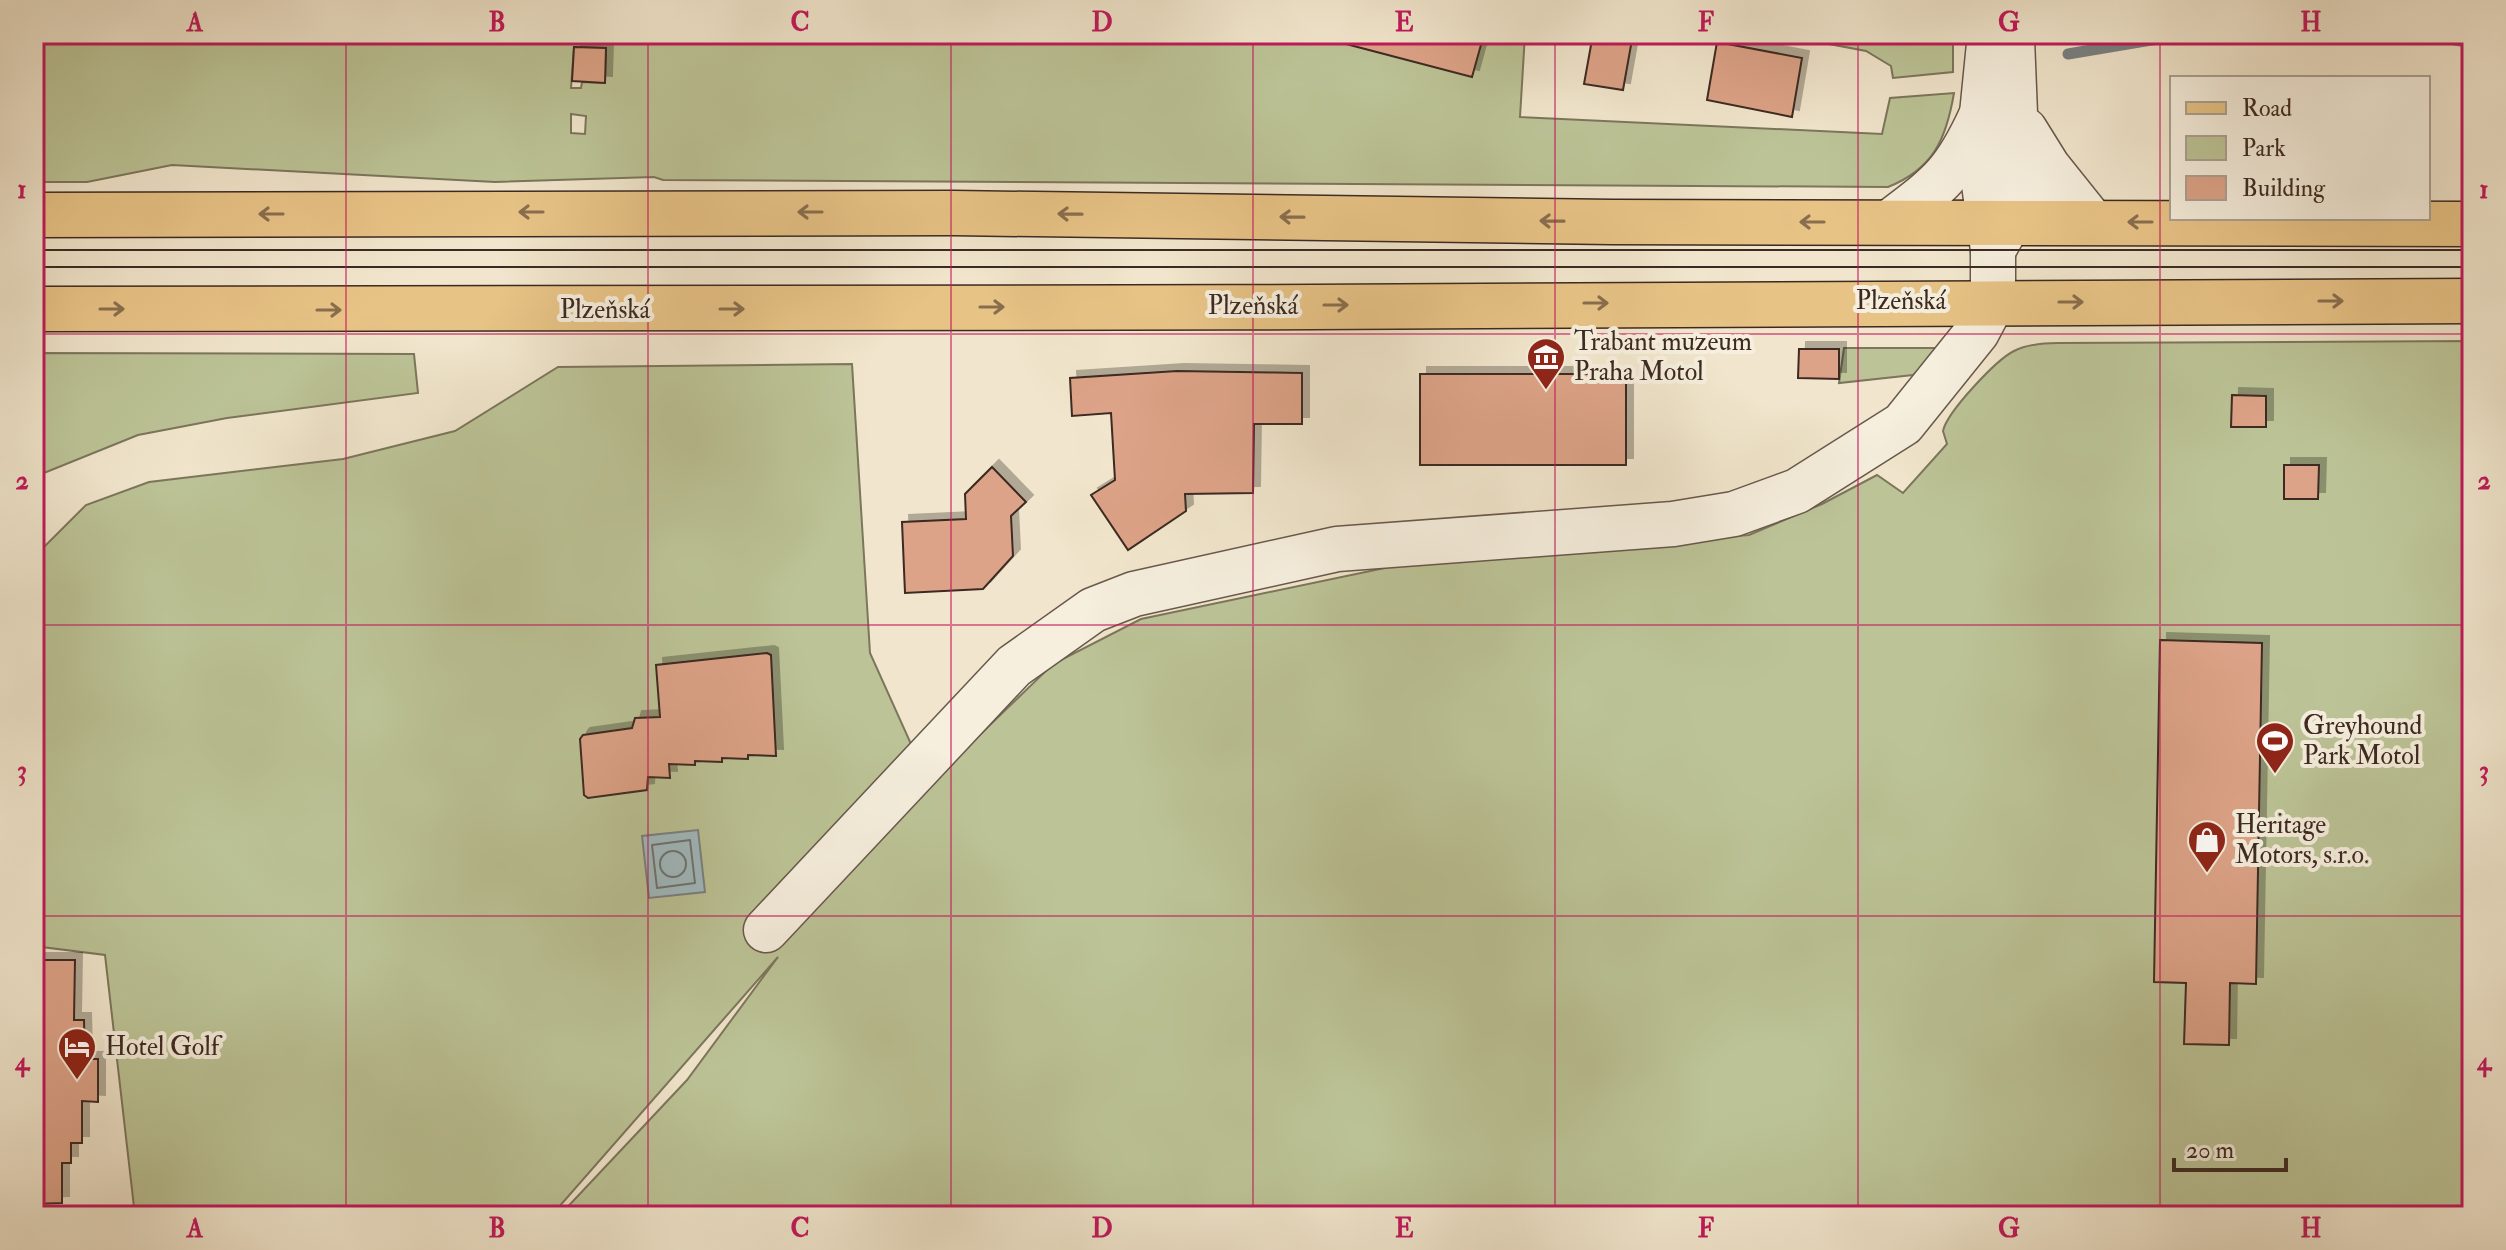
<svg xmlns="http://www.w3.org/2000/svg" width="2506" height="1250" font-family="'IM FELL Double Pica',serif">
<defs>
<filter id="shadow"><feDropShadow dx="7" dy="-7" stdDeviation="0" flood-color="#0004"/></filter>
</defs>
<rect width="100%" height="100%" fill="#f1e6cd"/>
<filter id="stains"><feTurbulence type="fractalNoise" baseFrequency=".0025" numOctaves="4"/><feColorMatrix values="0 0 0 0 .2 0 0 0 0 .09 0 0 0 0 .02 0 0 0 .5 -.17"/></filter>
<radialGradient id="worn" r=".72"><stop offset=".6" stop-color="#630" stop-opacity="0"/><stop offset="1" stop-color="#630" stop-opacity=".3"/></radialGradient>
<g fill="#bcc497" stroke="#7c765c" stroke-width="2" fill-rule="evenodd">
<path d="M34 34H1525L1520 117 1882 134 1890 98 1954 93C1946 140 1933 169 1888 187L663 180 654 177 495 182 172 165 87 182H34ZM574 47 606 48 605 83 582 82 581 88H571ZM571 114 586 116 585 134 571 133Z"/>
<path d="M1776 34H1953V72L1893 78 1891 66 1866 51Z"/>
<path d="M2472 341V1216H559L687 1080 778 957 551 1216H128L134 1207 105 955 42 947 38 856 34 855V557L86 505 149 482 343 459 455 431 558 367 852 364 870 653 929 784 1053 664 1141 619 1399 565 1749 535 1822 504 1877 475 1903 493 1947 444 1943 431C1947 412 1996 360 2014 351 2028 344 2043 343 2058 343Z"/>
<path d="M1844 348H1935L1933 360 1913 375 1839 383Z"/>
<path d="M34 353 414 354 418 393 227 418 138 435 34 477Z"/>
</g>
<path fill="#a1bcc3" stroke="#798182" stroke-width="2" d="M698 830 705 892 649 898 642 836Z"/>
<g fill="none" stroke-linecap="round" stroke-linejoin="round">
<g stroke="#6e7272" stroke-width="2">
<path d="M690 840 695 883 657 888 652 845Z"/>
<circle cx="673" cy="864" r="13"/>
</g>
<g stroke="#798182" stroke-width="11">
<path d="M2421 34 2472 43"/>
<path d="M2068 54 2187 34"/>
</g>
</g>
<g fill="#dda388" stroke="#3c2921" stroke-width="2" filter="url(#shadow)">
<path d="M1348 34H1484L1472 77 1346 44Z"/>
<path d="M1593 34H1633L1623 90 1584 84Z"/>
<path d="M1717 42 1802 58 1792 117 1707 100Z"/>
<path d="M574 47 606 48 605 83 572 81Z"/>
<path d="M1799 349H1839V379L1798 378Z"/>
<path d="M1177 371 1302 373V424H1254L1253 493 1185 494 1186 511 1128 550 1091 495 1115 480 1111 413 1072 416 1070 378Z"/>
<rect x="1420" y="374" width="206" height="91"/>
<path d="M2232 395 2266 396V427H2231Z"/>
<path d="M2284 465H2319L2318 499H2284Z"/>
<path d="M992 467 1026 502 1011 516 1013 556 983 589 905 593 902 522 966 519 965 494Z"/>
<path d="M2160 640 2262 643 2256 984 2230 983 2229 1045 2184 1044 2186 983 2154 982Z"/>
<path d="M767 653 771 655 776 756 748 755V759L722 758V762L695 761V765L669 764 670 778 648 777 647 790 588 798 584 795 580 739 583 735 632 728 635 718 660 717 656 665Z"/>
<path d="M34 960H75L74 1020H84L85 1059H98V1102L82 1101V1143H71V1163H62V1203L34 1204Z"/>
</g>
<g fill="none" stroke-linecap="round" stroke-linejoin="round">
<defs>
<g id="minor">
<path d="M2025 130 2048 167 2092 222"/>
<path d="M1890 222C1940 184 1954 175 1981 116"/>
<path d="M1993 250 2028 190 2015 114 2012 39"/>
<path d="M766 930 1014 666 1093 610 1134 594 1337 549 1673 524 1734 514 1797 491 1903 424 1977 332 1993 302V250L1984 184 1982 114 1990 34"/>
</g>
<g id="primary">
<path d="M34 215 953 213 1612 222 2472 224"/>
<path d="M34 309C847 313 1659 303 2472 301"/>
</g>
</defs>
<use href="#minor" stroke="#69584c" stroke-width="47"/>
<use href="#primary" stroke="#3c2921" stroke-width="47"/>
<use href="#minor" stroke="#f6efde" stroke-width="44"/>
<use href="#primary" stroke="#e8c386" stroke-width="44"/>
<g stroke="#3c2921" stroke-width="2">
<path d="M34 250H2472"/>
<path d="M34 267H2472"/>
</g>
</g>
<defs><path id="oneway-shaft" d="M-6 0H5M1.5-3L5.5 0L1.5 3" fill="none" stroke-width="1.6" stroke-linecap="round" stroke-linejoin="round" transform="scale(2)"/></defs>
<g stroke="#896e4e">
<use href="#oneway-shaft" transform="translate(531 212) rotate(180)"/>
<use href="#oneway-shaft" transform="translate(810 212) rotate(-180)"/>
<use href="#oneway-shaft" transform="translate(271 214) rotate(180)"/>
<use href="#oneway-shaft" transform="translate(1070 214) rotate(-179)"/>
<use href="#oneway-shaft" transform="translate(1292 217) rotate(-179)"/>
<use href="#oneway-shaft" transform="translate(1552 221) rotate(-179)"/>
<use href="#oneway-shaft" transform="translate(1812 222) rotate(-180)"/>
<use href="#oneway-shaft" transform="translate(2140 222) rotate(-180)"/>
<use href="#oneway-shaft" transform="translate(2331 301)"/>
<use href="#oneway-shaft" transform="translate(2071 302)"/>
<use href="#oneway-shaft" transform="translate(1596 303)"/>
<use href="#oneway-shaft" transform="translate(1336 305)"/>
<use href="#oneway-shaft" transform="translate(992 307)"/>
<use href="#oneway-shaft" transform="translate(112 309)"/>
<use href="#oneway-shaft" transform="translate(732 309)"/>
<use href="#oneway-shaft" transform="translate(329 310)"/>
</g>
<path fill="none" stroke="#c2185b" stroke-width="2" stroke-opacity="0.55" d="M346 34V1216M648 34V1216M951 34V1216M1253 34V1216M1555 34V1216M1858 34V1216M2160 34V1216M34 334H2472M34 625H2472M34 916H2472"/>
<defs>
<symbol id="museum-pin" viewBox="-11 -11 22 30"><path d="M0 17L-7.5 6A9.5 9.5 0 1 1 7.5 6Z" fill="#8f2418" stroke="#f6efde"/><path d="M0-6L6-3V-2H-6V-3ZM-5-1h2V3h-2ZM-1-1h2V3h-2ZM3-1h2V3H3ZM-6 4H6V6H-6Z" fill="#fff"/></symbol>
<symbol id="stadium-pin" viewBox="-11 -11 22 30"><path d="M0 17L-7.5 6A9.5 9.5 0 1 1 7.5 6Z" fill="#8f2418" stroke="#f6efde"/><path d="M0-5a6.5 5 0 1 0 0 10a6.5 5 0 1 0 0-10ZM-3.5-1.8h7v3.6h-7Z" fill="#fff"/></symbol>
<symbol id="shop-pin" viewBox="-11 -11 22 30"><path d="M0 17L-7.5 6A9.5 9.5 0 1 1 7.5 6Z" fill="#8f2418" stroke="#f6efde"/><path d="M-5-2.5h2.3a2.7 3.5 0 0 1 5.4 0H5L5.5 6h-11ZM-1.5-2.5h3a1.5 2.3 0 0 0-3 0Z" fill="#fff"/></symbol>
<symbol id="hotel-pin" viewBox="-11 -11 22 30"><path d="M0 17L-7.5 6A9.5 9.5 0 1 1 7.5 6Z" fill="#8f2418" stroke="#f6efde"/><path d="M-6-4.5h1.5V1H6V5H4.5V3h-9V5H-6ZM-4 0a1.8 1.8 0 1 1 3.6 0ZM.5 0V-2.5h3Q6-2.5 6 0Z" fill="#fff"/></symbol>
</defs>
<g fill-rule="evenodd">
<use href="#museum-pin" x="1524" y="335" width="44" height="60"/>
<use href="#stadium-pin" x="2253" y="719" width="44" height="60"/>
<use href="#shop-pin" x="2185" y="818" width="44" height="60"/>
<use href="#hotel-pin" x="55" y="1025" width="44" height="60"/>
</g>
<g text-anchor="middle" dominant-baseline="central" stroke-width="8" stroke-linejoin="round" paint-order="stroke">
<g font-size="26" fill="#3c2921" stroke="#f6efde">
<text x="1901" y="301">Plzeňská</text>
<text x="1253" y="306">Plzeňská</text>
<text x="605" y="310">Plzeňská</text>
</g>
<g font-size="26" fill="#3c2921" stroke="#f6efde" text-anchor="start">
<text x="1574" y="342">Trabant muzeum<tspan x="1574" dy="30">Praha Motol</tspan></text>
<text x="2303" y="726">Greyhound<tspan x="2303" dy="30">Park Motol</tspan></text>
<text x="2235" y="825">Heritage<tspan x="2235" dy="30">Motors, s.r.o.</tspan></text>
<text x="105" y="1047">Hotel Golf</text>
</g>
</g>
<rect width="2506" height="1250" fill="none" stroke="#f1e6cd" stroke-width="88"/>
<rect x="2170" y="76" width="260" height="144" fill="#f6efde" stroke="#aca092" stroke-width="2"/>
<rect x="2186" y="102" width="40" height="12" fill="#e8c386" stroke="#aca092" stroke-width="2"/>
<text x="2242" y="116" font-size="24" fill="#3c2921">Road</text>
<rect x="2186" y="136" width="40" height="24" fill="#bcc497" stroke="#aca092" stroke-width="2"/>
<text x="2242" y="156" font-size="24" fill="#3c2921">Park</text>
<rect x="2186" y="176" width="40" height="24" fill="#dda388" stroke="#aca092" stroke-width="2"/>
<text x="2242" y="196" font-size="24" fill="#3c2921">Building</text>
<path d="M2174 1158v12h112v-12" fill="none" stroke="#3c2921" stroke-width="4"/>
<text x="2186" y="1158" font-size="24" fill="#3c2921" stroke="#f6efde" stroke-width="6" paint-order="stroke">20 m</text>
<rect x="44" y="44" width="2418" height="1162" fill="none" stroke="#c2185b" stroke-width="3"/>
<g font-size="26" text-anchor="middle" font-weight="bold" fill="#c2185b">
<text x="195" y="31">A</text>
<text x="497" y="31">B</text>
<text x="800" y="31">C</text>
<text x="1102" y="31">D</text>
<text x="1404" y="31">E</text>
<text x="1706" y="31">F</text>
<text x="2009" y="31">G</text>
<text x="2311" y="31">H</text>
<text x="22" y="198">1</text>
<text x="2484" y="198">1</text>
<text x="22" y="489">2</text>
<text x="2484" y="489">2</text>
<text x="22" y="779">3</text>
<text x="2484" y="779">3</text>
<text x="22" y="1070">4</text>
<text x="2484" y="1070">4</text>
<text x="195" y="1237">A</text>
<text x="497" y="1237">B</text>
<text x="800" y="1237">C</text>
<text x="1102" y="1237">D</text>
<text x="1404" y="1237">E</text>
<text x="1706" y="1237">F</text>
<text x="2009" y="1237">G</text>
<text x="2311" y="1237">H</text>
</g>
<rect width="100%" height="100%" filter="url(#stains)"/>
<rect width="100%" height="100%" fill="url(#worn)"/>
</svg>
